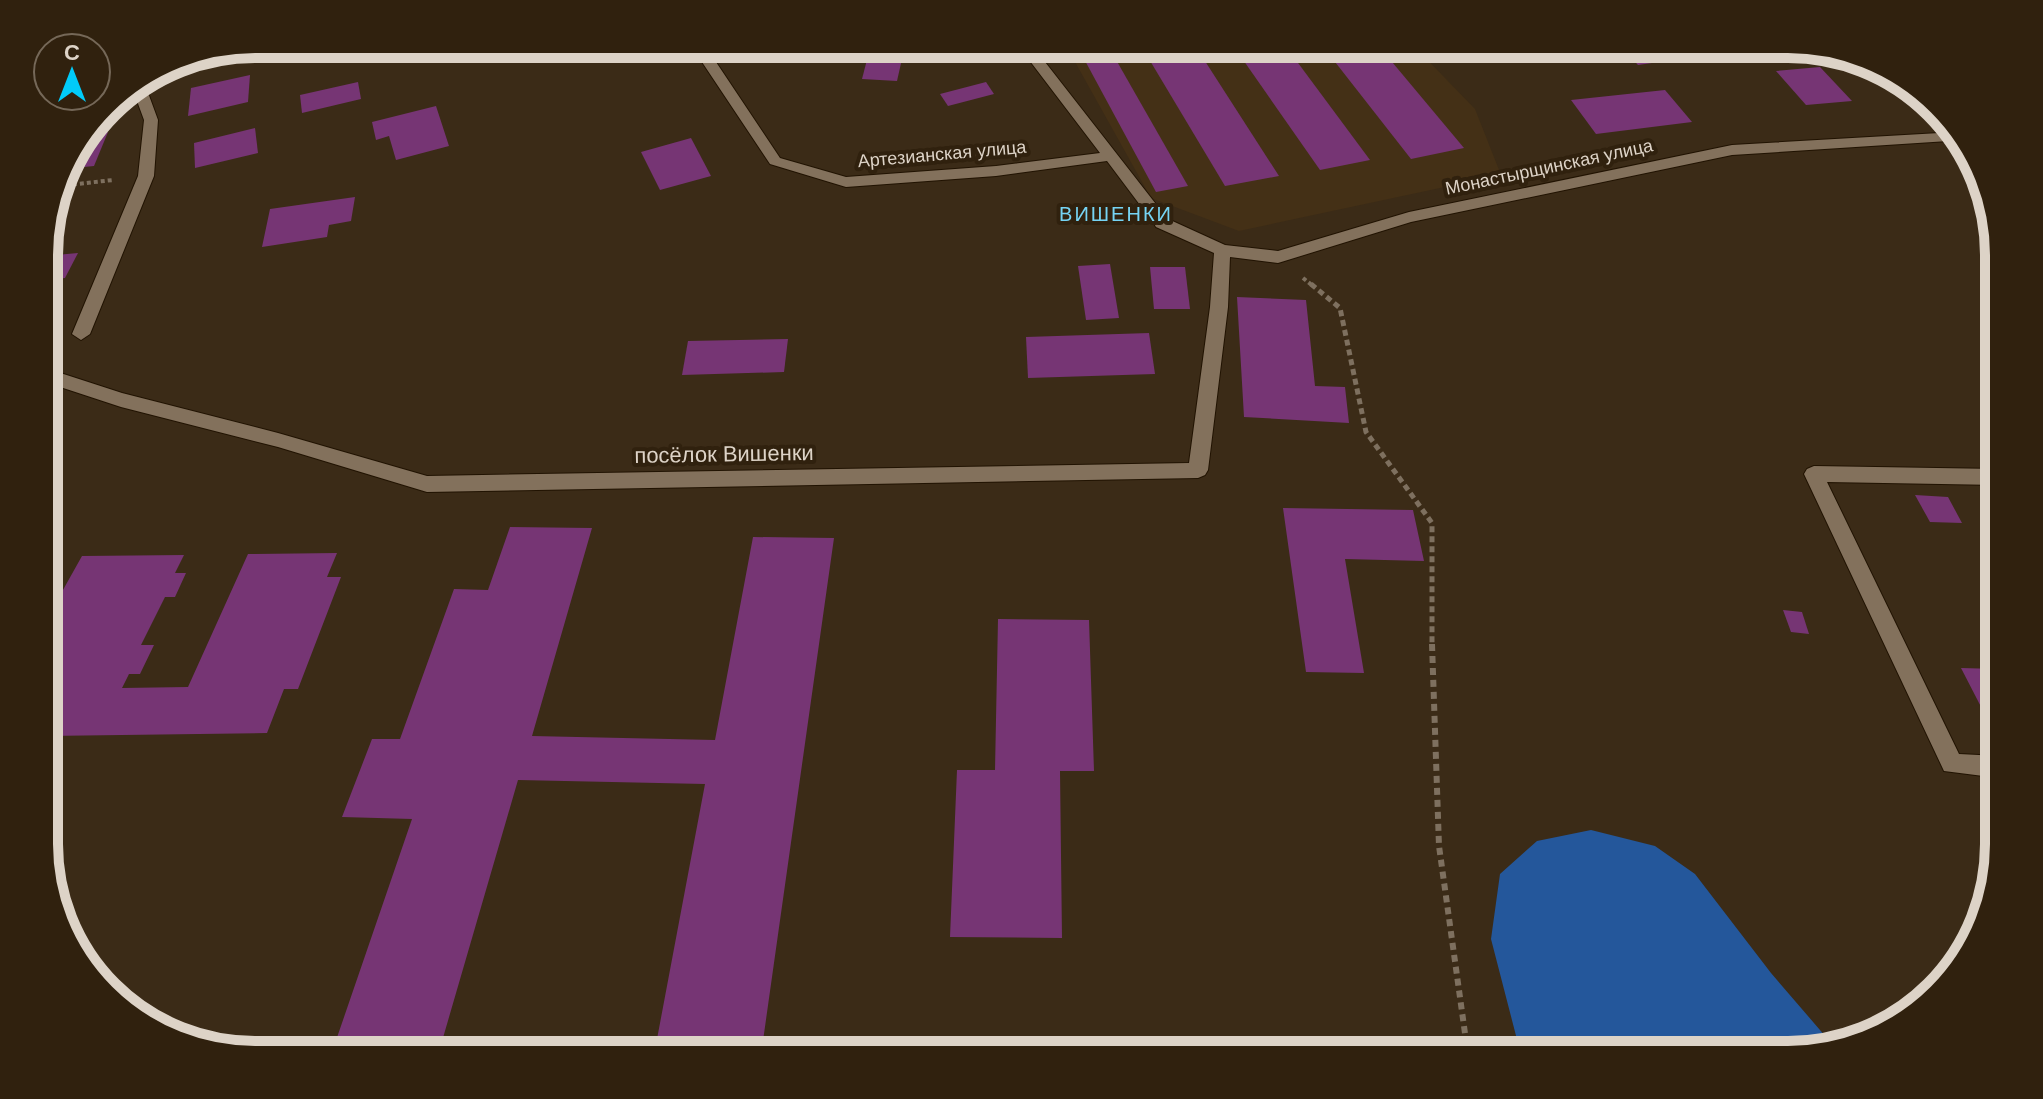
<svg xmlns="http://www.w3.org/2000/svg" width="2043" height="1099" font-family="Arial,sans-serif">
<rect width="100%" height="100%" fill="#3b2b17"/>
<path fill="#443016" d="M1065 44H1412L1475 109 1501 175 1239 231 1151 198Z"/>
<path fill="#24579b" d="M1591 830 1655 846 1695 874 1771 973 1832 1044 1802 1055H1521L1491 939 1500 874 1537 841Z"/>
<g fill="#763574">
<path d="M255 44H273L274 47 217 60 216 52Z"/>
<path d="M1076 44H1107L1188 186 1156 192Z"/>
<path d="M1140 44H1194L1279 176 1225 186Z"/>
<path d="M1232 44H1284L1370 160 1320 170Z"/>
<path d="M1321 44H1377L1464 148 1411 159Z"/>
<path d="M1618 44H1720L1729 52 1638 65Z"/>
<path d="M870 48 904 50 897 81 862 79Z"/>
<path d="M1820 67 1852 101 1806 105 1776 71Z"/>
<path d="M250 75 248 102 188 116 191 88Z"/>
<path d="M358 82 361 99 302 113 300 95Z"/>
<path d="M986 82 994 94 948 106 940 94Z"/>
<path d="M1665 90 1692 122 1596 134 1571 100Z"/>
<path d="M436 106 449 146 396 160 389 136 376 140 372 122Z"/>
<path d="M255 128 258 153 195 168 194 143Z"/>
<path d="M108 132 94 166 64 169 66 161 86 135Z"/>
<path d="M691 138 711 176 660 190 641 152Z"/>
<path d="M355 197 351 221 329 225 327 237 262 247 270 209Z"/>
<path d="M78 253 65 278 45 280V256Z"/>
<path d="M1110 264 1119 318 1086 320 1078 266Z"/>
<path d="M1150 267H1185L1190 309H1154Z"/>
<path d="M1237 297 1306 300 1315 386 1345 387 1349 423 1244 417Z"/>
<path d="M1149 333 1155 374 1028 378 1026 337Z"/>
<path d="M788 339 784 372 682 375 688 341Z"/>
<path d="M1915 495 1948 497 1962 523 1930 522Z"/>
<path d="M1283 508 1413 510 1424 561 1345 559 1364 673 1306 672Z"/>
<path d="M510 527 592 528 532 736 715 740 753 537 834 538 761 1055H654L705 784 518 780 438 1055H331L412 819 342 817 372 739H400L454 589 488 590Z"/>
<path d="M337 553 327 577H341L298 689H284L267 733 46 736 45 622 82 556 184 555 175 573H186L175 597H165L141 645H154L140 674H129L122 688 188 687 248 554Z"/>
<path d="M1783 610 1802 612 1809 634 1791 632Z"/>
<path d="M998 619 1089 620 1094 771H1060L1062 938 950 937 957 770H995Z"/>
<path d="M1961 668 1998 669 1999 734H1995Z"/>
</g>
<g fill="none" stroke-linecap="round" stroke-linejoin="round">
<defs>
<g id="service">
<path d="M690 44H704L780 158 846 177 996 166 1100 153 1017 44H1031L1166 217 1158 222 1152 221 1107 161 996 176 846 187 770 164Z"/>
<path d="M156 71 158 74 147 90 158 120 154 176 90 334 81 340 72 334 138 176 144 120 133 90 138 83Z"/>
<path d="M1814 466 1998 469V485L1827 482 1959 754 1999 756V778L1944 771 1804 474 1807 469Z"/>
</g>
<path id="minor" d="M1957 132 1964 140 1732 155 1411 222 1278 263 1230 257 1228 307 1208 470 1205 475 1198 478 427 492 278 447 121 407 45 382V368L122 393 278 433 427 476 1189 463 1210 307 1214 253 1156 227 1150 217 1152 213H1164L1168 219 1225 245 1278 251 1409 212 1732 145Z"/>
</defs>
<use href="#service" stroke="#211302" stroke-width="2"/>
<use href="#minor" stroke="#211302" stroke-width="2"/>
<g stroke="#7e705f" stroke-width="4" stroke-dasharray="4 3" stroke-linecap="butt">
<path d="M59 186 113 180"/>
<path d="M1303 278 1313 286"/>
</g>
<path stroke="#7e705f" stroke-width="5" stroke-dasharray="6 4" stroke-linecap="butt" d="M1311 284 1340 308 1366 432 1432 523V646"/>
<path stroke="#7e705f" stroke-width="6" stroke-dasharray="7 5" stroke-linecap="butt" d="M1432 644 1439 846 1468 1055"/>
<use href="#service" fill="#83715c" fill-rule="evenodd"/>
<use href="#minor" fill="#83715c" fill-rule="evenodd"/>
</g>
<g text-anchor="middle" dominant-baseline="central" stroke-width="8" stroke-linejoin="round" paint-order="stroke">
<g font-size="18" fill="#ddd3c7" stroke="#30210e">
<text transform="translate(942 154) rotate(-5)">Артезианская улица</text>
<text transform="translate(1549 167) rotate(-12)">Монастырщинская улица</text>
</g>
<g font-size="20" letter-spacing="2" fill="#76d4f4" stroke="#30210e">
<text x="1116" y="214">ВИШЕНКИ</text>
</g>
<g font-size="22" fill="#ddd3c7" stroke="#30210e">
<text transform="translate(724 454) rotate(-1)">посёлок Вишенки</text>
</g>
</g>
<path d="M0 0H2043V1099H0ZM255 58H1788A197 197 0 0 1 1985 255V844A197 197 0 0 1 1788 1041H255A197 197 0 0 1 58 844V255A197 197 0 0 1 255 58Z" fill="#30210e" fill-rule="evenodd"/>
<path fill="none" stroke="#ddd3c7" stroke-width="10" d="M255 58H1788A197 197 0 0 1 1985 255V844A197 197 0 0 1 1788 1041H255A197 197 0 0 1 58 844V255A197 197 0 0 1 255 58Z"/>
<g transform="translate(72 72)"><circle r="38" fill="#30210e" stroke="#756858" stroke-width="2"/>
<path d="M0-6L14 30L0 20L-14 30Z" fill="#01cbf9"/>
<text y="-12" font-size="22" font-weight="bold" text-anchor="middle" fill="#ddd3c7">С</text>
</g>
</svg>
